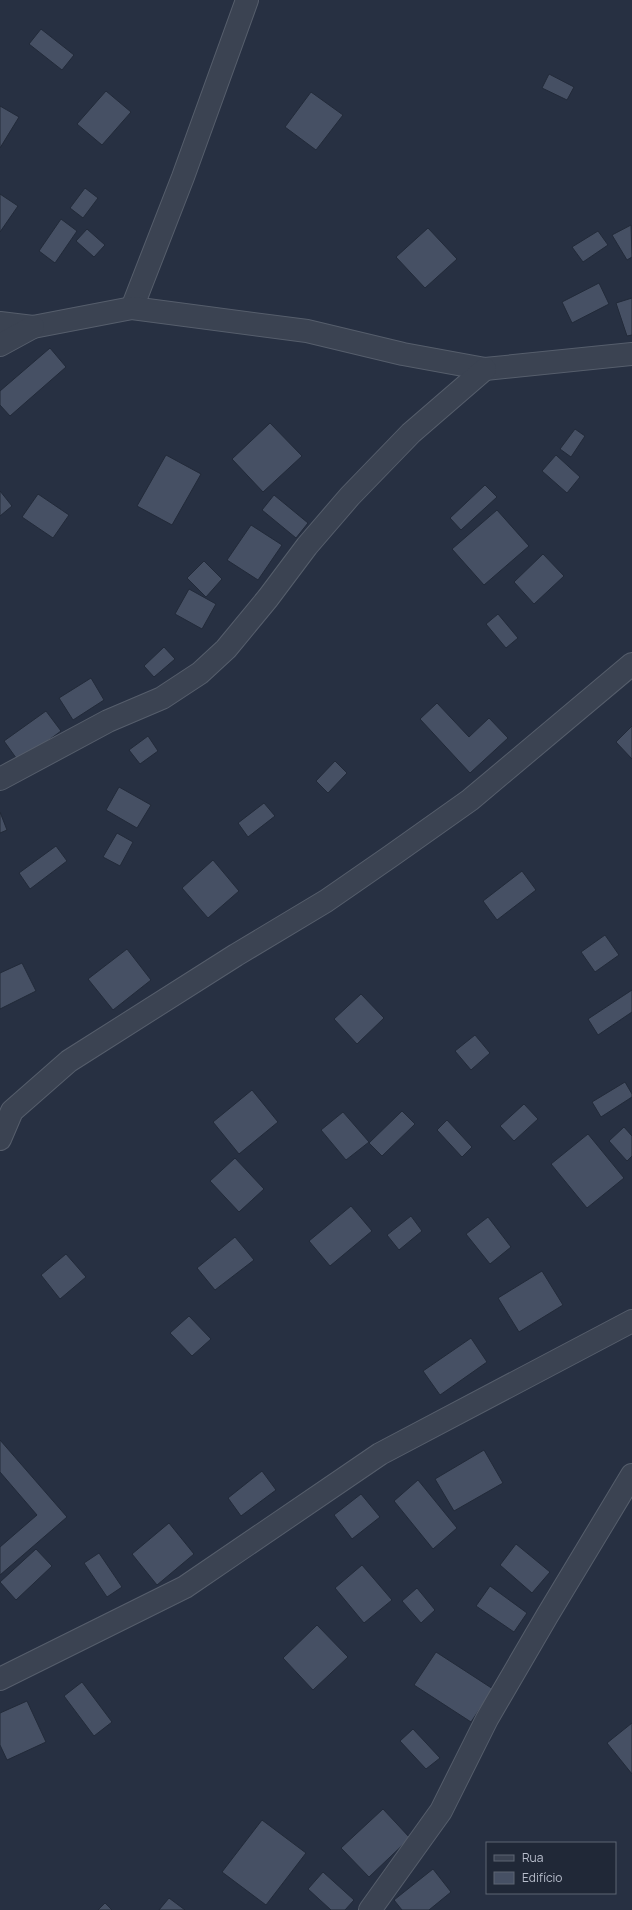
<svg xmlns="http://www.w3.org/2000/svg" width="632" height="1910" font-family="Manrope,sans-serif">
<rect width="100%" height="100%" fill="#273042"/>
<g fill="#465064" stroke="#222a39">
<path d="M41 29 74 55 62 70 29 44Z"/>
<path d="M549 74 574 87 567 100 542 88Z"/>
<path d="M106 91 131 112 102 145 77 124Z"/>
<path d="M311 92 343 115 316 150 285 127Z"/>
<path d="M0 106 19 117 0 148Z"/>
<path d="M85 188 98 198 83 218 70 208Z"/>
<path d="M0 194 18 206 0 232Z"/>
<path d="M61 219 77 231 55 263 39 251Z"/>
<path d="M631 225 632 257 627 260 612 235Z"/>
<path d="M428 228 457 259 425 288 396 257Z"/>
<path d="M87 229 105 245 94 257 76 241Z"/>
<path d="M598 231 608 245 583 262 572 247Z"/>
<path d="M599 283 609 304 572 323 562 302Z"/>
<path d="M632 298V335L627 336 616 303Z"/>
<path d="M50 348 66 367 10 416 0 405V391Z"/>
<path d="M270 423 302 456 263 492 232 459Z"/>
<path d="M575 429 585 436 571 457 560 449Z"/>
<path d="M166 455 201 474 172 525 137 506Z"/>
<path d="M556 455 580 477 567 493 542 471Z"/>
<path d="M485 485 497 497 461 530 450 518Z"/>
<path d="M0 491 12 506 0 516Z"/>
<path d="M38 494 69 515 53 538 22 517Z"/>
<path d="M274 495 308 523 296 538 262 510Z"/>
<path d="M497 510 529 546 484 585 452 549Z"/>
<path d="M251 525 282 545 258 580 227 560Z"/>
<path d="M543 554 564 576 534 604 514 582Z"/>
<path d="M204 561 222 579 206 597 187 578Z"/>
<path d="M189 589 216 604 202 629 175 614Z"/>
<path d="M498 614 518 638 506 648 486 624Z"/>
<path d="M164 647 175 659 154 677 144 666Z"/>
<path d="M91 678 104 700 73 720 59 698Z"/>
<path d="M437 703 469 737 489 718 508 738 470 773 420 719Z"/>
<path d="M46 711 61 731 19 762 4 741Z"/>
<path d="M632 726V759L616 742Z"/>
<path d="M148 736 158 751 140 764 129 750Z"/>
<path d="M335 761 347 773 328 793 316 781Z"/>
<path d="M119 787 151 805 137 828 106 810Z"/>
<path d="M264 803 275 816 248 837 238 823Z"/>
<path d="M0 812 7 830 0 833Z"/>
<path d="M117 833 133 842 120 866 103 857Z"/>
<path d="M56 846 67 861 30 889 19 873Z"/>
<path d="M213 860 239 891 208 918 182 888Z"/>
<path d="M522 871 536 890 497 920 483 901Z"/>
<path d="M605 935 619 955 595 972 581 952Z"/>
<path d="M127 949 151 980 113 1010 88 979Z"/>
<path d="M22 963 36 991 0 1009V973Z"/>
<path d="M632 990V1012L598 1035 588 1019Z"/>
<path d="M361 994 384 1018 357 1044 334 1019Z"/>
<path d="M475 1035 490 1053 471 1070 455 1051Z"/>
<path d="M625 1082 632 1094V1097L601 1117 592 1102Z"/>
<path d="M252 1090 278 1122 239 1154 213 1122Z"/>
<path d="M524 1104 538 1119 514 1141 500 1126Z"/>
<path d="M402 1111 415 1124 382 1156 369 1143Z"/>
<path d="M343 1112 369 1142 346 1160 321 1130Z"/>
<path d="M447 1120 472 1147 462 1157 437 1130Z"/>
<path d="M624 1127 632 1136V1156L627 1161 609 1141Z"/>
<path d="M588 1134 624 1178 587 1208 551 1164Z"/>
<path d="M235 1158 264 1189 239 1212 210 1181Z"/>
<path d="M351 1206 372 1231 330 1266 309 1241Z"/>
<path d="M411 1216 422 1231 399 1250 387 1235Z"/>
<path d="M488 1217 511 1247 490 1264 466 1234Z"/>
<path d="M235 1237 254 1260 215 1290 197 1268Z"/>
<path d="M66 1254 86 1277 60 1299 41 1275Z"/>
<path d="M542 1271 563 1305 519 1332 498 1298Z"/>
<path d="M189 1316 211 1339 192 1356 170 1333Z"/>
<path d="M471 1338 487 1362 440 1395 423 1371Z"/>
<path d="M0 1440 67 1517 0 1575V1547L37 1515 0 1472Z"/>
<path d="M484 1450 503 1483 454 1511 435 1479Z"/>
<path d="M262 1471 276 1490 241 1516 228 1498Z"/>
<path d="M418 1480 457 1528 433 1549 394 1501Z"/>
<path d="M361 1494 380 1517 352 1539 334 1515Z"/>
<path d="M169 1523 194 1554 157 1585 132 1554Z"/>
<path d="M516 1544 550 1572 532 1593 500 1565Z"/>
<path d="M36 1549 52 1566 16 1600 0 1582Z"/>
<path d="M99 1553 122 1587 107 1597 84 1563Z"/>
<path d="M362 1565 392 1600 364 1623 335 1588Z"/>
<path d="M490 1586 527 1613 514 1632 476 1606Z"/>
<path d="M417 1588 435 1610 421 1623 402 1601Z"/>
<path d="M317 1625 348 1657 313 1690 283 1658Z"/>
<path d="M436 1652 493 1689 471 1722 414 1685Z"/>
<path d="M82 1682 112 1722 94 1736 64 1696Z"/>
<path d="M27 1701 46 1742 7 1760 0 1745V1713Z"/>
<path d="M632 1723V1774L607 1743Z"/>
<path d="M413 1729 440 1758 426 1769 400 1741Z"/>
<path d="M383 1809 410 1838 369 1877 341 1848Z"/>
<path d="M262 1820 306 1853 266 1905 222 1872Z"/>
<path d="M433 1869 451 1892 429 1910H402L394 1900Z"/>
<path d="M323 1872 354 1900 345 1910H331L308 1889Z"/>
<path d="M169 1898 185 1910H159Z"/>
<path d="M105 1903 112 1910H98Z"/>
</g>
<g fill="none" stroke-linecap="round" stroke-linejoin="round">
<defs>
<g id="minor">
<path d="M132 308 183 177 247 0"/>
<path d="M0 323 33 327 132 308 307 331 403 354 485 369 632 354"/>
<path d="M0 345 33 327"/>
<path d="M0 779 108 721 162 698 200 673 226 649 268 598 307 546 350 496 411 433 485 369"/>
<path d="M0 1139 12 1111 69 1061 236 955 326 901 391 856 470 800 632 664"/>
<path d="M0 1679 185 1587 380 1454 632 1321"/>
<path d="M370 1910 441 1811 487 1719 547 1616 632 1475"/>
</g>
</defs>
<use href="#minor" stroke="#565e6c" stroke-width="24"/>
<use href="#minor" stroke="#3b4352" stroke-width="22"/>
</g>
<rect x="486" y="1842" width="130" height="52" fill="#202837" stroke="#5d6473"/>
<rect x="494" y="1855" width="20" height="6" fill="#3b4352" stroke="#5d6473"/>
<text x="522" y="1862" font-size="12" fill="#b8becc">Rua</text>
<rect x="494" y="1872" width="20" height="12" fill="#465064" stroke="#5d6473"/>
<text x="522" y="1882" font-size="12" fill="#b8becc">Edifício</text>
</svg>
